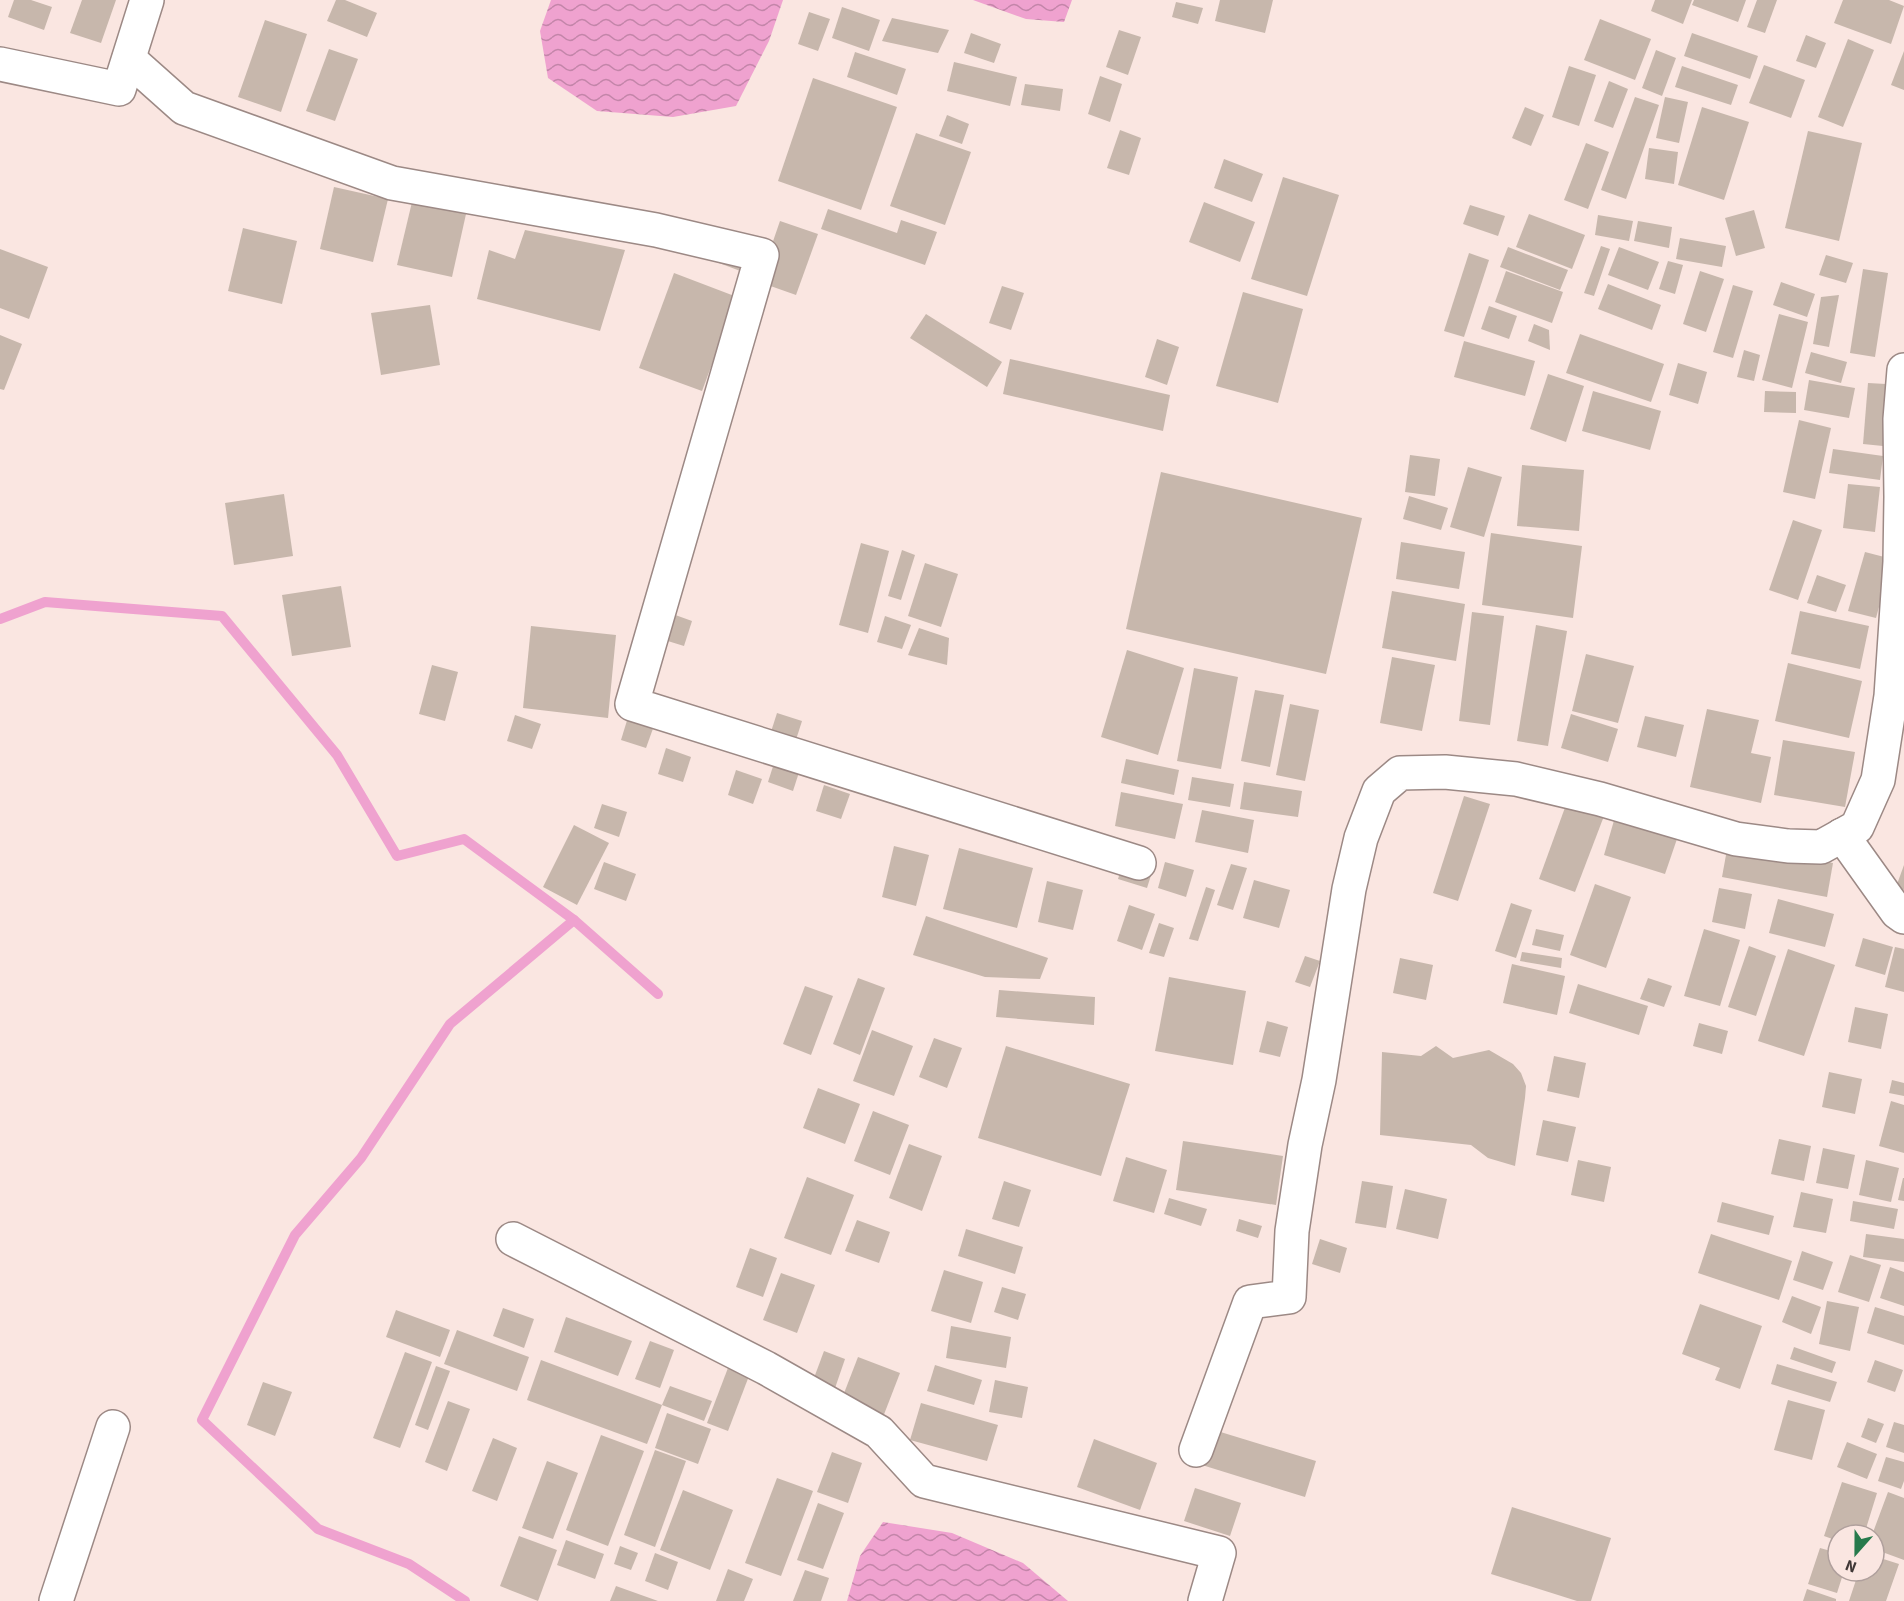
<svg xmlns="http://www.w3.org/2000/svg" width="1904" height="1601" font-family="'Source Sans 3',sans-serif">
<defs>
<pattern id="water-waves" width="16" height="10" patternUnits="userSpaceOnUse" patternTransform="scale(1.5)"><rect width="16" height="10" fill="#efa2cf"/><path d="M0 5q4-4 8 0t8 0" fill="none" stroke="#c385a9"/></pattern>
</defs>
<rect width="100%" height="100%" fill="#fae6e1"/>
<g fill="url(#water-waves)">
<path d="M551 0H783L769 41 736 106 673 117 597 111 548 78 540 31Z"/>
<path d="M973 0H1072L1064 22 1026 19Z"/>
<path d="M883 1522 952 1533 1023 1563 1068 1601H847L860 1556Z"/>
</g>
<g fill="none" stroke-linecap="round" stroke-linejoin="round">
<g stroke="#efa2cf" stroke-width="10">
<path d="M0 619 45 602 222 616 337 755 397 856 464 839 574 920 658 994"/>
<path d="M465 1601 409 1564 318 1529 202 1420 295 1235 361 1158 450 1024 574 920"/>
</g>
</g>
<g fill="#c7b7ac">
<path d="M14 0H31L52 7 44 30 8 17Z"/>
<path d="M82 0H116L101 43 70 33Z"/>
<path d="M336 0H345L377 13 367 37 327 21Z"/>
<path d="M1220 0H1273L1265 33 1215 21Z"/>
<path d="M1655 0H1692L1683 24 1651 11Z"/>
<path d="M1694 0H1746L1738 22 1692 5Z"/>
<path d="M1757 0H1777L1765 33 1747 27Z"/>
<path d="M1843 0H1889L1904 6 1891 44 1834 23Z"/>
<path d="M1176 2 1203 8 1198 24 1172 17Z"/>
<path d="M842 7 880 20 869 51 832 38Z"/>
<path d="M809 12 830 19 818 51 798 44Z"/>
<path d="M892 18 949 30 938 53 882 41Z"/>
<path d="M1600 19 1651 39 1635 80 1584 60Z"/>
<path d="M265 20 307 34 281 112 238 97Z"/>
<path d="M1119 30 1141 37 1128 75 1106 67Z"/>
<path d="M971 33 1001 44 994 63 964 53Z"/>
<path d="M1692 33 1758 56 1750 79 1684 56Z"/>
<path d="M1806 35 1826 43 1816 68 1796 61Z"/>
<path d="M1848 39 1874 50 1843 127 1818 117Z"/>
<path d="M329 49 358 59 335 121 306 111Z"/>
<path d="M1656 50 1676 58 1662 96 1642 88Z"/>
<path d="M1904 51V90L1891 85Z"/>
<path d="M855 52 906 69 897 95 847 77Z"/>
<path d="M954 62 1017 77 1010 106 947 91Z"/>
<path d="M1764 65 1805 80 1791 118 1749 103Z"/>
<path d="M1569 66 1596 75 1579 126 1552 117Z"/>
<path d="M1682 66 1738 85 1731 105 1675 87Z"/>
<path d="M1100 76 1122 84 1110 122 1088 114Z"/>
<path d="M813 78 897 107 861 210 778 181Z"/>
<path d="M1609 81 1628 89 1613 128 1594 121Z"/>
<path d="M1025 84 1063 89 1060 111 1021 105Z"/>
<path d="M1635 97 1659 105 1626 199 1601 190Z"/>
<path d="M1665 97 1688 102 1679 143 1656 138Z"/>
<path d="M1525 107 1544 115 1531 146 1512 138Z"/>
<path d="M1702 107 1749 122 1724 200 1678 185Z"/>
<path d="M947 115 969 124 962 144 939 136Z"/>
<path d="M1120 130 1141 138 1129 175 1107 168Z"/>
<path d="M1808 131 1862 143 1839 241 1785 228Z"/>
<path d="M916 133 971 152 945 225 890 206Z"/>
<path d="M1586 143 1609 152 1588 209 1564 200Z"/>
<path d="M1649 148 1678 152 1674 184 1645 179Z"/>
<path d="M1224 159 1263 174 1252 202 1214 188Z"/>
<path d="M1283 177 1339 195 1307 296 1251 279Z"/>
<path d="M334 187 388 199 373 262 320 249Z"/>
<path d="M412 202 466 214 452 277 397 265Z"/>
<path d="M1204 202 1255 222 1240 262 1189 242Z"/>
<path d="M1470 205 1505 216 1498 236 1463 224Z"/>
<path d="M828 209 897 233 901 220 937 232 925 265 821 229Z"/>
<path d="M1754 210 1765 248 1736 256 1725 218Z"/>
<path d="M1529 214 1585 235 1572 269 1516 247Z"/>
<path d="M1598 215 1633 221 1629 241 1595 235Z"/>
<path d="M780 221 818 234 796 295 759 282Z"/>
<path d="M1638 221 1672 227 1669 248 1634 241Z"/>
<path d="M243 228 297 241 282 304 228 291Z"/>
<path d="M525 230 625 250 600 331 477 299 489 250 515 259Z"/>
<path d="M1680 238 1726 246 1722 267 1676 259Z"/>
<path d="M1601 246 1610 249 1594 296 1584 293Z"/>
<path d="M1508 247 1568 270 1560 290 1500 267Z"/>
<path d="M1619 247 1659 262 1648 290 1608 275Z"/>
<path d="M715 248 747 260 743 272 711 260Z"/>
<path d="M0 249 48 267 29 319 0 308Z"/>
<path d="M1469 253 1489 260 1464 337 1444 331Z"/>
<path d="M1826 255 1853 263 1846 283 1819 275Z"/>
<path d="M1668 261 1683 265 1675 294 1659 289Z"/>
<path d="M1863 269 1888 273 1875 357 1850 353Z"/>
<path d="M1506 271 1563 292 1552 323 1495 302Z"/>
<path d="M1700 271 1724 279 1706 332 1683 324Z"/>
<path d="M674 273 737 297 702 391 639 368Z"/>
<path d="M1781 282 1815 294 1807 317 1773 305Z"/>
<path d="M1608 284 1661 305 1652 330 1598 309Z"/>
<path d="M1733 285 1753 291 1733 358 1713 352Z"/>
<path d="M1002 286 1024 293 1011 330 989 323Z"/>
<path d="M1243 292 1303 309 1278 403 1216 386Z"/>
<path d="M1839 295 1829 347 1813 344 1821 297Z"/>
<path d="M430 305 440 365 381 375 371 313Z"/>
<path d="M1489 306 1517 316 1509 339 1481 329Z"/>
<path d="M926 314 1002 362 987 387 910 338Z"/>
<path d="M1779 314 1808 322 1792 388 1762 380Z"/>
<path d="M1534 324 1549 330 1550 350 1528 341Z"/>
<path d="M1580 334 1664 364 1651 402 1566 373Z"/>
<path d="M0 335 22 344 4 390 0 389Z"/>
<path d="M1157 339 1179 347 1167 385 1145 377Z"/>
<path d="M1464 341 1535 361 1525 396 1454 377Z"/>
<path d="M1744 350 1760 355 1754 381 1737 377Z"/>
<path d="M1811 352 1847 362 1841 383 1805 373Z"/>
<path d="M1010 359 1170 395 1163 431 1003 394Z"/>
<path d="M1678 363 1707 372 1698 404 1669 395Z"/>
<path d="M1548 374 1584 386 1566 442 1530 429Z"/>
<path d="M1809 380 1855 388 1849 418 1804 410Z"/>
<path d="M1868 383 1886 384 1883 446 1863 444Z"/>
<path d="M1593 391 1661 411 1650 450 1582 431Z"/>
<path d="M1765 391 1796 392V413L1764 412Z"/>
<path d="M1799 420 1831 428 1815 499 1783 492Z"/>
<path d="M1833 449 1883 456 1880 480 1829 473Z"/>
<path d="M1410 455 1440 459 1435 496 1405 492Z"/>
<path d="M1522 465 1584 470 1579 531 1517 526Z"/>
<path d="M1468 467 1502 477 1484 537 1450 527Z"/>
<path d="M1161 472 1362 518 1326 674 1126 629Z"/>
<path d="M1848 484 1880 487 1875 532 1843 528Z"/>
<path d="M284 494 293 556 234 565 225 503Z"/>
<path d="M1409 496 1448 508 1441 530 1403 519Z"/>
<path d="M1793 520 1822 530 1798 600 1769 590Z"/>
<path d="M1491 533 1582 546 1573 618 1482 605Z"/>
<path d="M1401 542 1465 552 1459 589 1396 579Z"/>
<path d="M861 543 889 551 868 633 839 625Z"/>
<path d="M902 550 915 555 901 600 888 596Z"/>
<path d="M1865 552 1892 559 1876 618 1848 611Z"/>
<path d="M925 563 958 574 941 627 908 616Z"/>
<path d="M1817 575 1846 585 1836 612 1807 603Z"/>
<path d="M341 586 351 647 292 656 282 595Z"/>
<path d="M1392 591 1465 604 1456 661 1382 648Z"/>
<path d="M1800 611 1869 626 1860 669 1791 654Z"/>
<path d="M667 612 692 621 684 646 658 638Z"/>
<path d="M1472 612 1504 616 1490 725 1459 721Z"/>
<path d="M885 616 911 625 902 649 877 642Z"/>
<path d="M1536 625 1567 631 1548 746 1517 741Z"/>
<path d="M531 626 616 635 608 718 523 708Z"/>
<path d="M919 628 949 638 947 665 908 655Z"/>
<path d="M1127 650 1184 668 1158 755 1101 737Z"/>
<path d="M1586 654 1634 666 1618 723 1572 711Z"/>
<path d="M1392 657 1435 665 1422 731 1380 723Z"/>
<path d="M1788 663 1862 681 1849 738 1775 721Z"/>
<path d="M432 665 458 672 445 721 419 714Z"/>
<path d="M1194 668 1238 677 1221 769 1177 761Z"/>
<path d="M1255 690 1284 695 1270 767 1241 761Z"/>
<path d="M1290 704 1319 710 1305 781 1276 775Z"/>
<path d="M1707 709 1759 720 1751 753 1771 757 1761 803 1690 787Z"/>
<path d="M777 713 802 721 794 746 769 738Z"/>
<path d="M629 714 655 723 646 748 621 740Z"/>
<path d="M1571 714 1618 729 1608 762 1561 748Z"/>
<path d="M515 715 541 724 532 749 507 741Z"/>
<path d="M1645 716 1684 725 1676 757 1637 747Z"/>
<path d="M1783 740 1855 752 1845 807 1774 795Z"/>
<path d="M666 748 691 757 683 782 658 774Z"/>
<path d="M776 757 801 766 793 791 768 782Z"/>
<path d="M1126 759 1179 770 1174 795 1121 783Z"/>
<path d="M736 770 762 779 753 804 728 795Z"/>
<path d="M1192 777 1234 784 1230 807 1188 800Z"/>
<path d="M1244 782 1302 791 1298 817 1240 809Z"/>
<path d="M824 785 850 794 841 819 816 811Z"/>
<path d="M1121 792 1183 804 1175 839 1115 826Z"/>
<path d="M1464 796 1490 804 1458 901 1433 893Z"/>
<path d="M1567 802 1604 816 1575 892 1539 879Z"/>
<path d="M602 804 627 812 619 837 594 828Z"/>
<path d="M1202 810 1254 820 1248 853 1195 842Z"/>
<path d="M1615 817 1678 836 1665 874 1604 855Z"/>
<path d="M574 825 609 843 577 905 543 887Z"/>
<path d="M1728 844 1833 863 1827 897 1722 877Z"/>
<path d="M894 846 929 855 916 906 882 897Z"/>
<path d="M959 848 1033 868 1017 928 943 909Z"/>
<path d="M604 862 636 874 626 901 594 889Z"/>
<path d="M1165 862 1194 870 1186 897 1158 888Z"/>
<path d="M1123 863 1152 872 1147 888 1118 879Z"/>
<path d="M1231 864 1247 868 1233 910 1217 905Z"/>
<path d="M1904 865V890L1896 887Z"/>
<path d="M1254 880 1290 890 1279 928 1243 918Z"/>
<path d="M1047 881 1083 890 1073 930 1038 922Z"/>
<path d="M1595 884 1631 897 1606 968 1570 955Z"/>
<path d="M1206 887 1215 890 1198 941 1189 939Z"/>
<path d="M1719 888 1752 894 1745 929 1712 922Z"/>
<path d="M1778 899 1834 914 1825 947 1769 933Z"/>
<path d="M1511 903 1532 910 1516 958 1495 951Z"/>
<path d="M1129 905 1155 914 1142 950 1117 941Z"/>
<path d="M926 916 1048 958 1040 979 985 977 913 955Z"/>
<path d="M1159 923 1174 928 1164 957 1149 953Z"/>
<path d="M1536 929 1564 935 1560 951 1532 945Z"/>
<path d="M1704 929 1740 940 1720 1006 1684 996Z"/>
<path d="M1863 938 1893 947 1885 975 1855 966Z"/>
<path d="M1749 946 1776 956 1756 1016 1728 1007Z"/>
<path d="M1895 947 1904 949V992L1885 987Z"/>
<path d="M1788 949 1835 965 1804 1056 1758 1041Z"/>
<path d="M1522 952 1562 958 1561 968 1520 961Z"/>
<path d="M1305 956 1320 961 1310 987 1295 982Z"/>
<path d="M1400 958 1433 965 1426 1000 1393 993Z"/>
<path d="M1512 964 1565 976 1557 1015 1503 1003Z"/>
<path d="M1169 977 1246 991 1233 1065 1155 1051Z"/>
<path d="M858 978 885 988 860 1055 833 1044Z"/>
<path d="M1648 978 1672 986 1664 1007 1640 999Z"/>
<path d="M1578 984 1648 1006 1639 1035 1569 1013Z"/>
<path d="M805 986 833 996 811 1055 783 1044Z"/>
<path d="M999 990 1095 997 1094 1025 996 1017Z"/>
<path d="M1855 1007 1888 1014 1881 1049 1848 1042Z"/>
<path d="M1267 1021 1288 1027 1280 1057 1259 1052Z"/>
<path d="M1699 1023 1728 1031 1722 1054 1693 1046Z"/>
<path d="M872 1030 913 1046 894 1096 853 1081Z"/>
<path d="M934 1038 962 1048 947 1088 919 1077Z"/>
<path d="M1006 1046 1130 1084 1101 1176 978 1138Z"/>
<path d="M1436 1046 1453 1058 1489 1050 1513 1064 1521 1073 1526 1086 1525 1098 1515 1166 1488 1158 1471 1145 1380 1135 1382 1052 1421 1056Z"/>
<path d="M1554 1056 1586 1063 1579 1098 1547 1091Z"/>
<path d="M1829 1072 1862 1079 1855 1114 1822 1107Z"/>
<path d="M1892 1080 1904 1083V1096L1889 1093Z"/>
<path d="M818 1088 860 1104 845 1144 803 1128Z"/>
<path d="M1891 1101 1904 1105V1153L1879 1146Z"/>
<path d="M873 1111 909 1125 890 1175 854 1161Z"/>
<path d="M1543 1120 1576 1127 1568 1162 1536 1155Z"/>
<path d="M1779 1139 1811 1146 1804 1181 1771 1174Z"/>
<path d="M1183 1141 1283 1156 1276 1205 1176 1190Z"/>
<path d="M909 1144 942 1156 922 1211 889 1198Z"/>
<path d="M1823 1148 1855 1155 1848 1189 1816 1183Z"/>
<path d="M1126 1157 1167 1170 1154 1213 1113 1201Z"/>
<path d="M1578 1160 1611 1167 1604 1202 1571 1195Z"/>
<path d="M1866 1160 1899 1168 1891 1202 1859 1195Z"/>
<path d="M807 1177 854 1195 831 1255 784 1238Z"/>
<path d="M1903 1178H1904V1201L1898 1200Z"/>
<path d="M1004 1181 1031 1190 1019 1227 992 1219Z"/>
<path d="M1362 1181 1393 1186 1386 1228 1355 1223Z"/>
<path d="M1405 1189 1447 1199 1438 1239 1396 1229Z"/>
<path d="M1801 1192 1833 1199 1826 1233 1793 1227Z"/>
<path d="M1169 1198 1207 1209 1201 1226 1164 1214Z"/>
<path d="M1853 1201 1898 1209 1894 1229 1850 1221Z"/>
<path d="M1722 1202 1774 1216 1769 1235 1717 1222Z"/>
<path d="M1239 1219 1262 1226 1258 1238 1236 1231Z"/>
<path d="M857 1220 890 1232 879 1263 845 1251Z"/>
<path d="M966 1229 1023 1247 1015 1274 958 1256Z"/>
<path d="M1711 1234 1792 1261 1779 1300 1698 1273Z"/>
<path d="M1866 1234 1904 1239V1262L1863 1257Z"/>
<path d="M1320 1239 1347 1248 1340 1273 1312 1264Z"/>
<path d="M750 1248 777 1258 763 1297 736 1287Z"/>
<path d="M1802 1251 1833 1262 1823 1290 1793 1280Z"/>
<path d="M1850 1255 1881 1265 1869 1302 1838 1292Z"/>
<path d="M1890 1267 1904 1272V1306L1880 1298Z"/>
<path d="M944 1270 983 1282 971 1323 931 1311Z"/>
<path d="M781 1273 815 1285 797 1333 763 1320Z"/>
<path d="M1002 1287 1026 1294 1018 1320 994 1312Z"/>
<path d="M1792 1296 1821 1307 1811 1334 1782 1322Z"/>
<path d="M1827 1301 1859 1307 1850 1351 1819 1344Z"/>
<path d="M1700 1304 1762 1326 1740 1389 1715 1380 1720 1368 1682 1354Z"/>
<path d="M1875 1307 1904 1316V1345L1867 1333Z"/>
<path d="M503 1308 534 1319 524 1348 493 1336Z"/>
<path d="M396 1310 450 1330 440 1357 386 1337Z"/>
<path d="M566 1317 632 1341 618 1376 554 1352Z"/>
<path d="M951 1326 1011 1337 1006 1368 946 1358Z"/>
<path d="M457 1330 529 1357 517 1391 444 1364Z"/>
<path d="M650 1341 674 1350 660 1388 635 1379Z"/>
<path d="M1794 1347 1836 1362 1832 1373 1790 1359Z"/>
<path d="M824 1351 845 1359 833 1394 811 1386Z"/>
<path d="M405 1352 432 1362 400 1448 373 1438Z"/>
<path d="M858 1357 900 1373 883 1417 841 1401Z"/>
<path d="M541 1360 662 1405 647 1444 527 1400Z"/>
<path d="M731 1360 752 1368 728 1431 707 1423Z"/>
<path d="M1875 1360 1903 1370 1895 1392 1867 1382Z"/>
<path d="M1777 1364 1837 1382 1830 1402 1771 1384Z"/>
<path d="M935 1365 982 1380 974 1405 927 1391Z"/>
<path d="M436 1366 450 1371 428 1430 415 1425Z"/>
<path d="M995 1380 1028 1387 1022 1418 989 1412Z"/>
<path d="M263 1382 292 1392 275 1436 247 1425Z"/>
<path d="M670 1386 712 1401 704 1421 662 1405Z"/>
<path d="M1788 1400 1825 1410 1812 1460 1774 1450Z"/>
<path d="M448 1401 470 1409 447 1471 425 1462Z"/>
<path d="M921 1403 998 1425 987 1461 910 1440Z"/>
<path d="M667 1413 711 1429 698 1464 655 1448Z"/>
<path d="M1868 1418 1884 1424 1876 1443 1861 1437Z"/>
<path d="M1894 1422 1904 1425V1453L1886 1447Z"/>
<path d="M1214 1430 1316 1461 1305 1497 1202 1465Z"/>
<path d="M601 1435 644 1451 608 1546 566 1530Z"/>
<path d="M493 1438 517 1448 497 1501 472 1491Z"/>
<path d="M1094 1439 1157 1463 1140 1510 1077 1487Z"/>
<path d="M1847 1442 1877 1454 1867 1479 1837 1467Z"/>
<path d="M655 1450 686 1461 655 1547 624 1535Z"/>
<path d="M832 1452 862 1463 848 1503 817 1492Z"/>
<path d="M1886 1457 1904 1462V1481L1901 1489 1878 1481Z"/>
<path d="M547 1461 578 1473 553 1539 522 1528Z"/>
<path d="M777 1478 813 1491 781 1576 745 1563Z"/>
<path d="M1842 1482 1877 1493 1864 1535H1838V1541L1824 1536Z"/>
<path d="M1195 1488 1241 1503 1230 1536 1184 1521Z"/>
<path d="M683 1490 733 1510 710 1570 660 1550Z"/>
<path d="M1888 1492 1904 1498V1560L1874 1549V1535H1872Z"/>
<path d="M818 1503 844 1513 823 1569 797 1560Z"/>
<path d="M1512 1507 1611 1538 1591 1601H1577L1491 1574Z"/>
<path d="M519 1536 557 1550 538 1601 500 1586Z"/>
<path d="M566 1540 604 1554 595 1579 557 1565Z"/>
<path d="M620 1546 638 1553 631 1570 614 1564Z"/>
<path d="M1820 1548 1838 1553V1571H1844L1837 1593 1808 1584Z"/>
<path d="M655 1553 678 1562 668 1590 645 1581Z"/>
<path d="M1874 1556 1899 1564 1886 1601H1849L1859 1571H1874Z"/>
<path d="M728 1569 753 1579 744 1601H716Z"/>
<path d="M805 1570 829 1578 821 1601H793Z"/>
<path d="M616 1586 658 1601H610Z"/>
<path d="M1807 1589 1836 1599V1601H1803Z"/>
</g>
<g fill="none" stroke-linecap="round" stroke-linejoin="round">
<defs>
<g id="minor">
<path d="M129 59 184 108 392 183 656 230 762 255 632 704 1139 863"/>
<path d="M0 64 119 89 147 0"/>
<path d="M1842 835 1897 912 1904 917"/>
<path d="M513 1239 766 1368 879 1432 924 1481 1219 1553 1205 1601"/>
<path d="M1196 1450 1250 1302 1289 1297 1292 1231 1305 1145 1319 1080 1349 889 1361 838 1379 791 1400 773 1445 772 1516 779 1600 799 1736 839 1788 846 1821 847 1857 827 1878 780 1891 696 1900 562 1901 497 1900 419 1904 370"/>
<path d="M56 1601 113 1427"/>
</g>
</defs>
<use href="#minor" stroke="#9c8985" stroke-width="36"/>
<use href="#minor" stroke="#fff" stroke-width="33"/>
</g>
<g transform="translate(1856 1553) rotate(201)"><circle r="28" fill="#fae6e1" stroke="#b0a09d" stroke-width="1.5"/>
<path d="M0-4.5L10 22L0 15L-10 22Z" fill="#277a4c"/>
<text y="-9" font-size="16" font-weight="bold" text-anchor="middle" fill="#403837">N</text>
</g>
</svg>
